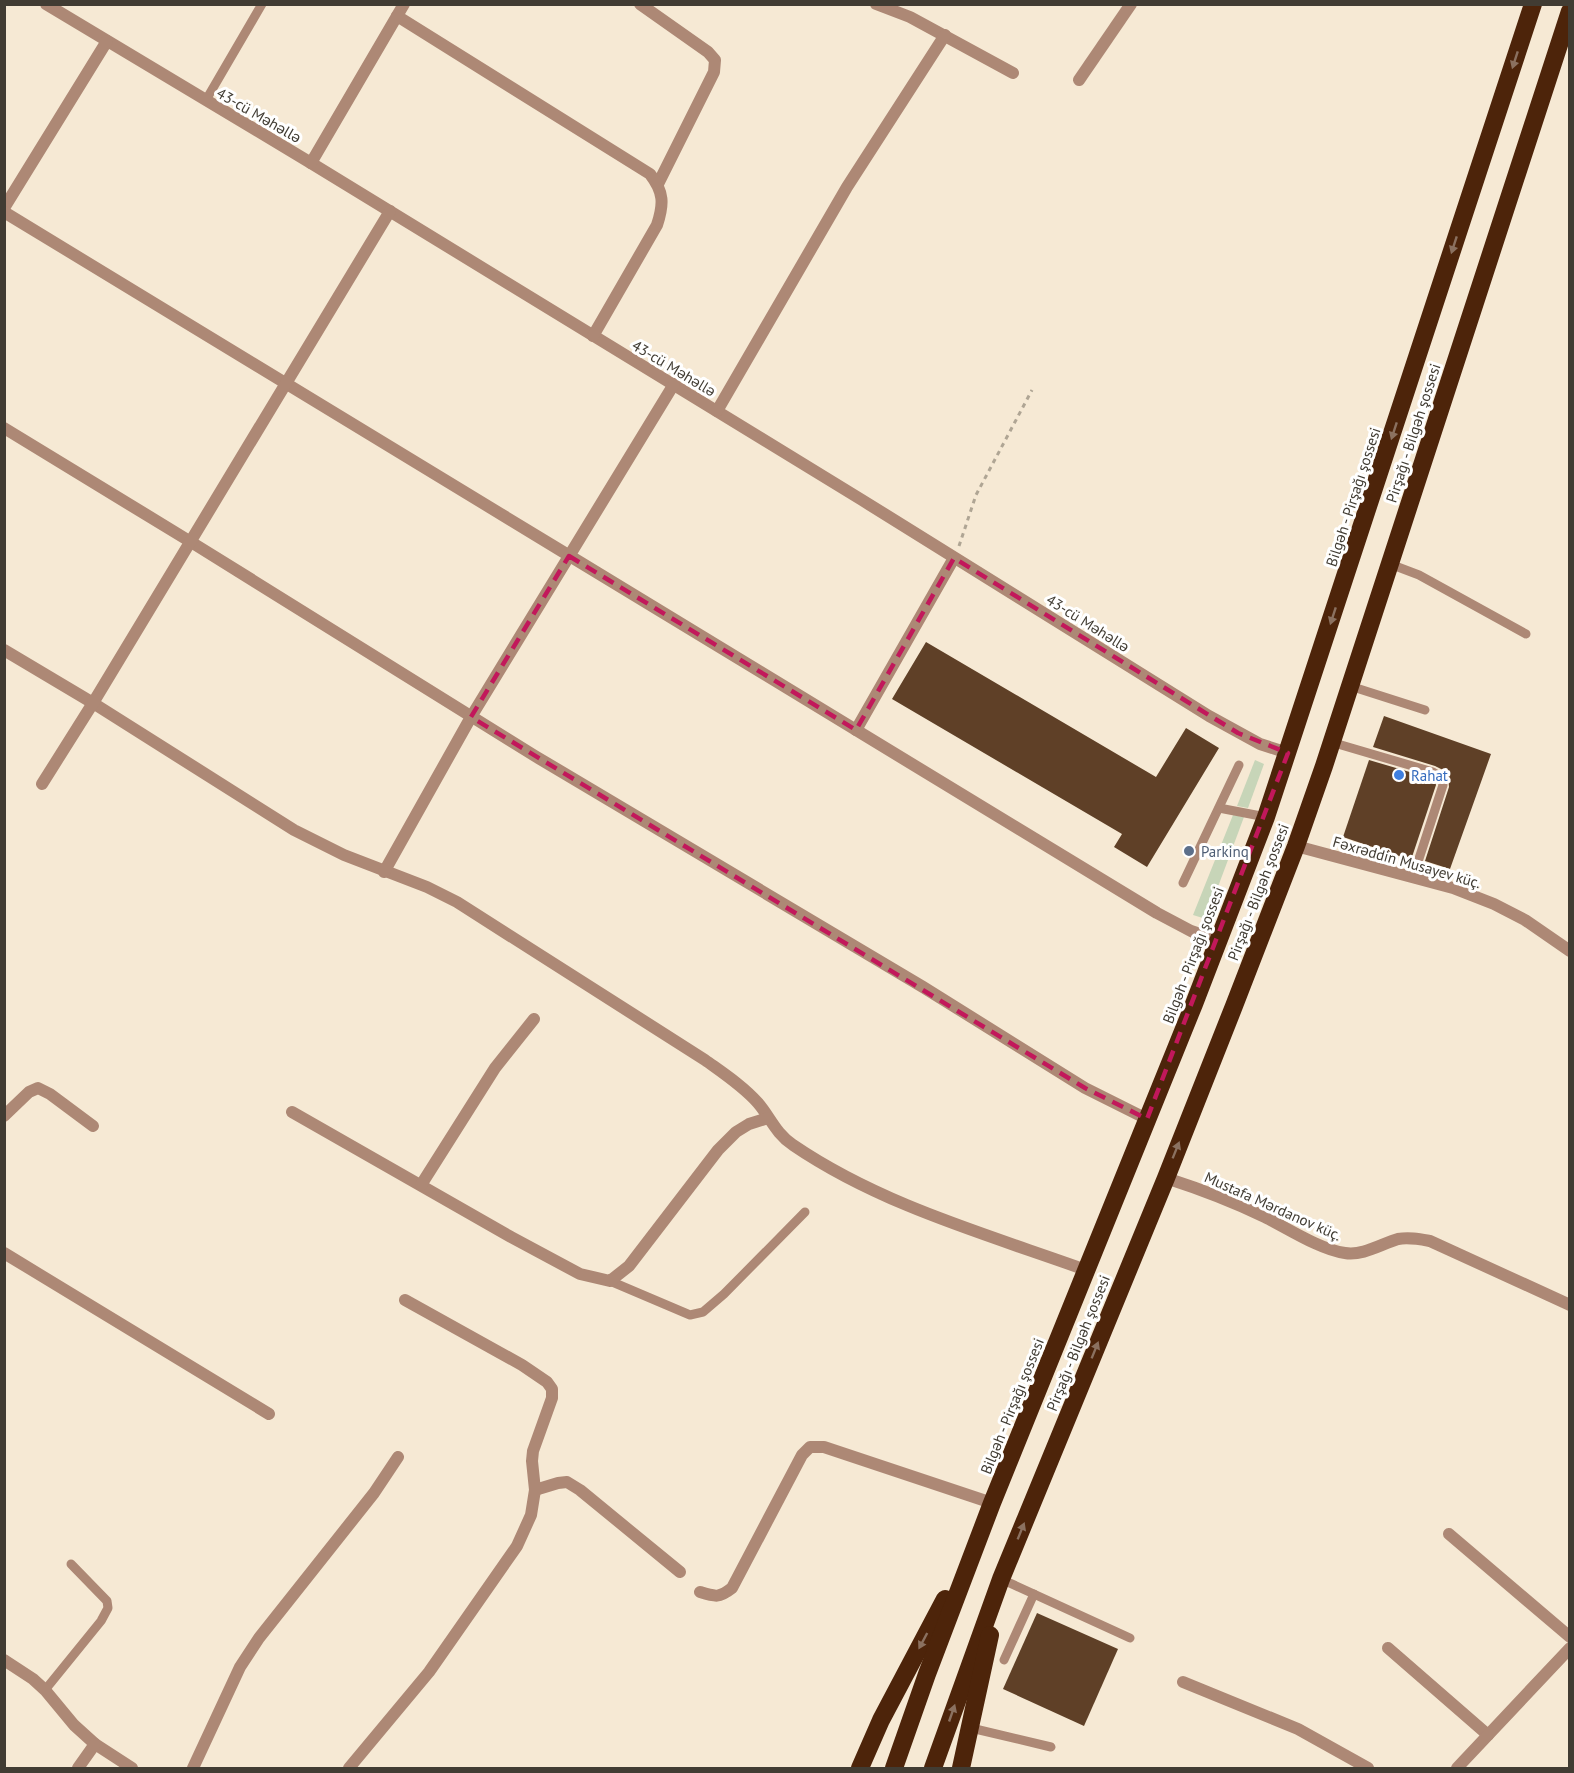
<svg xmlns="http://www.w3.org/2000/svg" width="1574" height="1773" font-family="'PT Sans',sans-serif">
<rect width="100%" height="100%" fill="#f6e9d4"/>
<g fill="#c7d5b8">
<path d="M1255 760 1264 764 1248 808 1237 806Z"/>
<path d="M1233 815 1244 817 1206 919 1193 915Z"/>
</g>
<g fill="#5f4027">
<path d="M926 642 1156 777 1186 728 1219 748 1147 867 1114 847 1122 834 892 699Z"/>
<path d="M1384 716 1491 754 1450 869 1425 861 1449 787 1448 775 1445 771 1435 766 1373 747Z"/>
<path d="M1369 760 1430 778 1435 781 1436 785 1411 860 1343 837Z"/>
<path d="M1037 1613 1118 1649 1084 1726 1003 1689Z"/>
</g>
<g fill="none" stroke-linecap="round" stroke-linejoin="round">
<path stroke="#afa594" stroke-width="3" stroke-dasharray="4.5 4.5" stroke-linecap="butt" d="M959 546 976 495 1032 390"/>
<g stroke="#ad8875" stroke-width="9">
<path d="M206 100 262 4"/>
<path d="M1390 564 1419 575 1526 634"/>
<path d="M1350 686 1425 710"/>
<path d="M1331 742 1433 772 1441 777 1443 785 1413 877"/>
<path d="M1219 808 1266 817"/>
<path d="M1183 883 1239 765"/>
<path d="M610 1281 690 1315 703 1312 724 1294 805 1212"/>
<path d="M1001 1579 1130 1638"/>
<path d="M1004 1660 1034 1594"/>
<path d="M45 1690 101 1621 108 1608 107 1601 71 1564"/>
<path d="M971 1728 1051 1747"/>
</g>
<g stroke="#ad8875" stroke-width="12">
<path d="M46 4 311 163 862 500 1209 716 1260 744 1288 753"/>
<path d="M640 4 708 52 715 60 714 72 658 184"/>
<path d="M876 4 910 17 1013 73"/>
<path d="M397 16 650 174C664 192 664 204 657 225L593 336"/>
<path d="M1079 80 1131 4"/>
<path d="M311 163 404 4"/>
<path d="M4 208 107 41"/>
<path d="M4 212C390 443 771 682 1157 913L1191 931 1218 940"/>
<path d="M717 411 847 187 945 35"/>
<path d="M4 428 191 542 535 756 923 987 1085 1088 1147 1119"/>
<path d="M4 650 93 703 294 830 344 855 427 887 457 902 705 1060C723 1073 743 1086 758 1103 770 1117 776 1134 793 1145 881 1205 986 1234 1086 1270"/>
<path d="M856 730 954 558"/>
<path d="M42 784 93 703 390 211"/>
<path d="M1296 846 1453 888 1494 904 1525 920 1570 951"/>
<path d="M384 872 471 717 674 384"/>
<path d="M292 1112 511 1237 580 1274 610 1281 629 1266 718 1150 736 1132 749 1124 768 1118"/>
<path d="M4 1116 29 1092 38 1088 50 1094 93 1126"/>
<path d="M1166 1178C1200 1189 1232 1201 1265 1217 1287 1228 1321 1250 1345 1253 1363 1256 1381 1244 1398 1239 1409 1237 1419 1239 1430 1241L1570 1305"/>
<path d="M421 1185 495 1068 534 1019"/>
<path d="M4 1253 269 1414"/>
<path d="M535 1490 558 1483 567 1482 580 1490 680 1572"/>
<path d="M1449 1534 1570 1637"/>
<path d="M700 1592C716 1597 719 1598 732 1588L802 1455 810 1447H824L992 1503"/>
<path d="M1388 1648 1488 1735"/>
<path d="M4 1660 33 1679 45 1690 74 1725 95 1744 132 1768"/>
<path d="M1183 1682 1298 1729 1368 1768"/>
<path d="M78 1768 95 1744"/>
<path d="M193 1768 240 1667 259 1638 374 1493 398 1457"/>
<path d="M349 1768 429 1672 517 1546 531 1515 535 1490 532 1461 533 1451 552 1398V1389L547 1382 522 1365 405 1300"/>
<path d="M1457 1768 1570 1648"/>
</g>
<g stroke="#4d240a" stroke-width="18">
<path d="M860 1768 881 1720 945 1599"/>
<path d="M894 1768 927 1674 992 1503 1194 1004 1266 817 1533 4"/>
<path d="M933 1768 1001 1579 1166 1178 1234 1006 1296 846 1324 766 1570 11"/>
<path d="M961 1768 990 1635"/>
</g>
</g>
<defs><path id="oneway-solid" d="M-6-.8H1V-3.2L6.5 0L1 3.2V.8H-6Z" transform="scale(1.5)"/></defs>
<g fill="#8b7160">
<use href="#oneway-solid" transform="translate(1515 60) rotate(108)"/>
<use href="#oneway-solid" transform="translate(1454 245) rotate(108)"/>
<use href="#oneway-solid" transform="translate(1394 431) rotate(108)"/>
<use href="#oneway-solid" transform="translate(1333 616) rotate(108)"/>
<use href="#oneway-solid" transform="translate(1176 1150) rotate(-68)"/>
<use href="#oneway-solid" transform="translate(1095 1350) rotate(-68)"/>
<use href="#oneway-solid" transform="translate(1021 1531) rotate(-68)"/>
<use href="#oneway-solid" transform="translate(923 1641) rotate(118)"/>
<use href="#oneway-solid" transform="translate(952 1713) rotate(-71)"/>
</g>
<path fill="none" stroke="#c2185b" stroke-width="4.5" stroke-dasharray="12 8" stroke-linejoin="round" d="M569 556 856 730 954 558 1238 733 1288 753 1147 1119 1085 1088 471 717Z"/>
<circle fill="#3f7fe0" stroke="#fff" stroke-width="2" cx="1399" cy="775" r="6"/>
<circle fill="#5c6f8a" stroke="#fff" stroke-width="2" cx="1189" cy="851" r="6"/>
<g text-anchor="middle" dominant-baseline="central" stroke-width="6" stroke-linejoin="round" paint-order="stroke">
<g font-size="15" fill="#413c33" stroke="#fff">
<text transform="translate(259 115) rotate(30)">43-cü Məhəllə</text>
<text transform="translate(674 368) rotate(31)">43-cü Məhəllə</text>
<text transform="translate(1413 433) rotate(-72)">Pirşağı - Bilgəh şossesi</text>
<text transform="translate(1353 497) rotate(-72)">Bilgəh - Pirşağı şossesi</text>
<text transform="translate(1088 623) rotate(32)">43-cü Məhəllə</text>
<text transform="translate(1407 862) rotate(16)">Fəxrəddin Musayev küç.</text>
<text transform="translate(1258 892) rotate(-69)">Pirşağı - Bilgəh şossesi</text>
<text transform="translate(1193 955) rotate(-69)">Bilgəh - Pirşağı şossesi</text>
<text transform="translate(1273 1206) rotate(24)">Mustafa Mərdanov küç.</text>
<text transform="translate(1078 1343) rotate(-68)">Pirşağı - Bilgəh şossesi</text>
<text transform="translate(1012 1406) rotate(-68)">Bilgəh - Pirşağı şossesi</text>
</g>
<g font-size="15" fill="#366cbe" stroke="#fff" text-anchor="start">
<text x="1411" y="775">Rahat</text>
</g>
<g font-size="15" fill="#4e5e75" stroke="#fff" text-anchor="start">
<text x="1201" y="851">Parkinq</text>
</g>
</g>
<rect width="1574" height="1773" fill="none" stroke="#413c33" stroke-width="12"/>
</svg>
